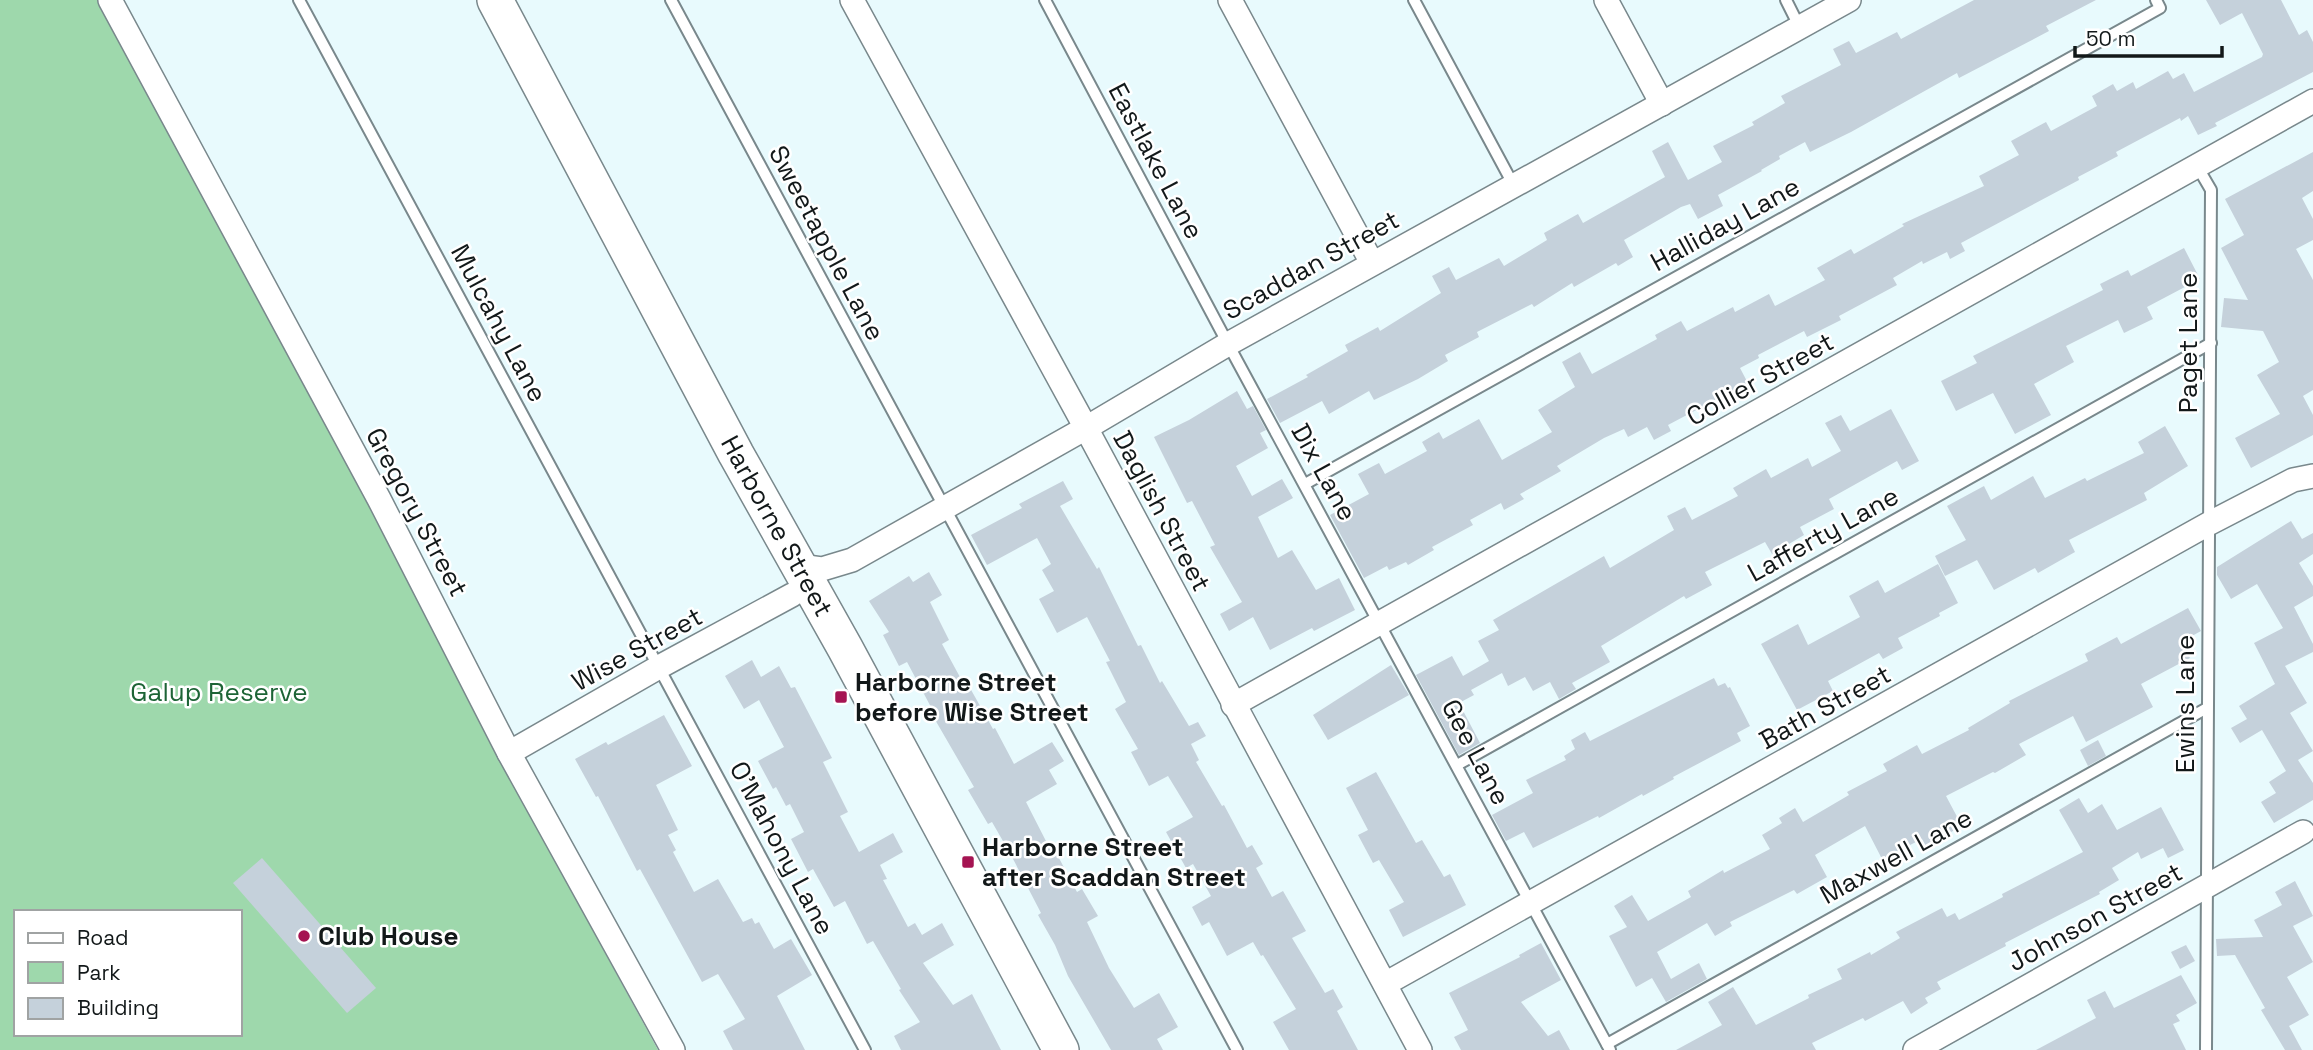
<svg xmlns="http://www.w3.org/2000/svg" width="2313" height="1050" font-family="'Space Grotesk',sans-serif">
<rect width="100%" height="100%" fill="#e8fafd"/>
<path fill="#9ed8ac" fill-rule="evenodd" d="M0 0H99L369 504 499 758 658 1050H0ZM16 912H240V1034H16Z"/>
<g fill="#c5d1db">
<path d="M1974 0H2096L2046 26 2049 31 2009 52 1959 78 1957 73 1851 132 1810 152 1805 142 1779 156 1780 159 1761 170 1762 171 1718 195 1723 206 1698 219 1690 204 1681 207 1624 240 1633 257 1618 266 1616 263 1574 287 1572 283 1534 307 1532 304 1477 332 1479 337 1445 355 1448 361 1418 379 1374 400 1369 391 1329 414 1322 401 1280 423 1267 399 1308 377 1306 375 1348 351 1345 345 1378 327 1380 331 1441 293 1432 276 1449 267 1456 280 1499 258 1504 266 1547 240 1544 233 1578 214 1583 223 1665 177 1652 151 1668 142 1688 180 1722 162 1713 146 1754 125 1752 122 1785 103 1781 96 1841 65 1833 49 1849 41 1856 53 1897 32 1901 39Z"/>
<path d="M2206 0H2281L2299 35 2307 30 2313 42V72L2215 123 2217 126 2198 135 2188 116 2181 121 2180 118 2116 152 2118 156 2078 177 2079 180 1961 243 1965 251 1950 259 1947 252 1923 264 1922 261 1893 278 1897 285 1839 316 1841 320 1807 337 1804 331 1758 355 1759 358 1740 368 1750 387 1734 396 1732 391 1668 425 1671 431 1654 440 1647 427 1628 437 1624 429 1604 438 1557 466 1561 471 1520 494 1524 499 1504 510 1501 503 1470 520 1473 525 1432 547 1434 550 1408 565 1406 562 1389 570 1387 566 1364 578 1330 515 1369 494 1358 474 1379 463 1385 474 1427 451 1422 442 1439 432 1443 439 1479 419 1502 460 1552 432 1538 410 1575 387 1562 362 1580 352 1592 374 1657 339 1655 335 1681 321 1687 331 1733 307 1735 312 1769 294 1775 306 1825 280 1817 268 1851 249 1854 254 1904 226 1902 224 1984 186 1979 176 2019 155 2011 141 2046 122 2051 131 2097 106 2092 96 2113 84 2117 91 2133 82 2136 89 2168 71 2173 79 2184 73 2194 92 2262 57 2263 54 2242 13 2220 25Z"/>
<path d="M2313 152V191L2302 198 2313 219V240L2296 249 2313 280V390L2303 396 2313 415V435L2251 468 2235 438 2280 414 2257 375 2279 362 2263 331 2221 327 2224 298 2248 300 2221 248 2244 235 2225 199Z"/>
<path d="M2184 248 2200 279 2147 307 2153 319 2124 333 2118 320 2066 346 2074 362 2034 384 2051 415 2015 434 1993 393 1956 411 1941 381 1977 363 1973 356 2103 290 2100 284 2128 270 2131 276Z"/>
<path d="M1237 391 1247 409 1253 406 1266 430 1260 433 1268 448 1236 466 1252 496 1282 479 1293 498 1258 517 1278 558 1292 550 1316 590 1339 578 1355 610 1314 631 1312 628 1270 650 1253 617 1229 631 1220 614 1242 602 1210 547 1215 545 1192 501 1187 503 1154 437 1189 420Z"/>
<path d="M1891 409 1919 461 1902 470 1897 461 1829 499 1834 509 1800 527 1804 535 1772 554 1765 542 1705 572 1712 585 1686 599 1684 596 1601 646 1610 662 1572 683 1576 689 1559 699 1550 682 1533 691 1525 677 1508 686 1502 673 1471 690 1474 695 1459 703 1480 743 1459 755 1416 675 1452 656 1463 676 1489 661 1478 641 1499 630 1493 620 1604 556 1610 568 1674 530 1667 516 1685 507 1692 520 1738 496 1733 488 1766 469 1771 478 1808 458 1812 467 1841 451 1825 423 1841 415 1850 431Z"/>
<path d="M2165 426 2188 466 2144 493 2147 500 2069 540 2075 552 2038 573 2035 568 1994 590 1977 560 1945 576 1935 556 1966 540 1947 506 1984 486 1991 500 2033 476 2045 498 2085 478 2087 481 2144 453 2138 442Z"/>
<path d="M1063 481 1073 499 1060 506 1097 569 1099 567 1138 646 1141 645 1160 683 1162 681 1189 726 1198 722 1206 736 1191 744 1199 760 1196 762 1222 806 1224 805 1247 848 1252 845 1263 864 1256 868 1272 897 1283 891 1306 931 1292 938 1325 993 1333 989 1343 1007 1337 1011 1358 1050H1289L1273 1022 1296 1009 1263 955 1261 956 1253 942 1227 956 1209 922 1202 926 1192 907 1211 896 1193 864 1186 868 1166 832 1193 817 1168 776 1149 786 1131 752 1138 749 1115 709 1126 702 1106 662 1110 661 1087 617 1057 633 1039 599 1054 591 1042 570 1051 564 1037 538 987 565 971 535 1022 508 1019 504Z"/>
<path d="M2291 521 2302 539 2313 533V554L2299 563 2313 586V596L2294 607 2313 644V652L2285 666 2307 703 2290 713 2313 751 2298 760 2313 783V800L2274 823 2261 802 2276 793 2269 782 2286 771 2262 730 2240 743 2231 728 2247 719 2239 706 2275 684 2254 643 2283 628 2257 584 2231 599 2217 575V567Z"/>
<path d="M1938 564 1958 603 1939 613 1940 616 1898 638 1903 648 1883 659 1879 653 1828 681 1833 691 1797 710 1761 644 1798 624 1808 645 1860 617 1849 596 1878 580 1885 593Z"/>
<path d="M929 572 942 595 930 602 949 640 942 644 967 690 970 688 993 729 995 728 1014 764 1052 742 1064 761 1049 770 1057 784 1026 802 1049 847 1052 845 1077 892 1082 889 1098 916 1087 922 1109 968 1134 1008 1159 993 1178 1027 1157 1039 1163 1050H1111L1068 976 1055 945 1038 915 1041 913 1011 855 992 822 988 824 968 790 974 787 930 711 932 709 907 662 899 666 883 635 889 632 869 601 909 576 913 582Z"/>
<path d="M2188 608 2201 631 2181 642 2190 658 2141 684 2153 707 2086 742 2073 716 2019 744 2026 755 1995 773 1993 772 1946 796 1962 826 1926 846 1922 839 1882 859 1865 826 1815 855 1827 877 1797 894 1794 890 1730 922 1732 926 1715 936 1707 923 1657 952 1671 979 1699 963 1707 979 1666 1002 1652 978 1636 987 1609 936 1627 927 1614 906 1632 895 1648 921 1691 897 1688 891 1723 870 1724 873 1770 849 1762 835 1782 823 1779 818 1795 808 1803 822 1849 795 1847 792 1887 771 1883 764 1917 745 1922 754 1969 730 1968 728 2010 703 2009 701 2088 661 2085 654 2117 637 2121 644Z"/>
<path d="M752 660 761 677 779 666 791 688 795 687 832 758 823 762 848 812 840 816 859 852 893 833 903 852 880 865 887 879 883 880 908 927 915 923 922 935 942 923 954 945 923 963 953 1005 972 994 1001 1050H901L894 1036 920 1022 899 990 901 989 873 941 867 944 845 901 834 907 813 869 808 872 791 839 804 832 790 804 786 806 776 787 773 789 758 761 784 747 759 700 744 709 725 676Z"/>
<path d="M1391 665 1409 695 1328 740 1313 715Z"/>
<path d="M1714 678 1718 686 1725 683 1728 688 1730 687 1750 726 1737 733 1741 741 1673 777 1674 779 1643 796 1642 794 1599 818 1598 816 1533 848 1524 832 1506 841 1492 815 1533 793 1526 780 1566 760 1564 756 1575 749 1571 740 1585 732 1590 741Z"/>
<path d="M664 715 692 766 656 785 678 830 668 835 676 850 673 852 694 892 718 879 743 922 752 918 755 924 759 922 774 949 791 939 812 975 777 996 805 1050H733L723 1031 745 1019 718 974 702 982 640 869 637 871 598 796 596 797 575 759 606 742 608 745Z"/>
<path d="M2098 740 2106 756 2088 766 2080 750Z"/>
<path d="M1376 772 1416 843 1422 840 1444 877 1450 874 1466 905 1403 937 1389 910 1404 902 1379 860 1373 863 1358 835 1368 830 1346 788Z"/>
<path d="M2079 798 2088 813 2102 804 2117 830 2161 807 2184 850 2168 858 2163 848 2141 859 2138 852 2112 868 2119 880 2099 892 2100 894 2005 943 2006 946 1937 982 1941 989 1925 998 1928 1003 1911 1014 1903 1001 1865 1021 1863 1018 1812 1043 1816 1050H1676L1722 1025 1708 1002 1733 987 1756 1025 1809 998 1808 995 1842 979 1837 969 1870 952 1871 955 1900 938 1896 932 1942 908 1947 917 1955 913 1959 920 2003 897 2002 894 2083 852 2059 810Z"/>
<path d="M262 858 376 988 347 1013 233 883Z"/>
<path d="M2295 881 2313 916 2293 926 2313 962 2287 977 2309 1015 2289 1026 2302 1050H2285L2261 1010 2265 1008 2235 955 2217 956 2216 939 2263 937 2254 920 2282 905 2275 892Z"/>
<path d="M1541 943 1561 980 1521 1002 1548 1036 1559 1030 1570 1050H1461L1454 1037 1468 1030 1449 993 1520 957 1519 955Z"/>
<path d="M2186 945 2195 961 2180 969 2171 952Z"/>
<path d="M2181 975 2197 1003 2176 1015 2180 1021 2173 1024 2186 1050H2036L2096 1018 2087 1000 2105 991 2114 1008Z"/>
</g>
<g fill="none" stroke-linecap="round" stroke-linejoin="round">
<defs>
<g id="lane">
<path d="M299 0 865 1050"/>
<path d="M671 0 1237 1050"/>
<path d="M1045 0 1228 344 1610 1050"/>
<path d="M1414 0 1514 186"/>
<path d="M1786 0 1800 28"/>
<path d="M2197 166 2211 190 2206 1050"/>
<path d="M1305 484 2160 8 2156 0"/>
<path d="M1457 765 2211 343"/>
<path d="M1607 1044 2207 708"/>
</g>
<g id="street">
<path d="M110 0 379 499 509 753 673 1050"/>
<path d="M852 0 1086 428 1420 1050"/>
<path d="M1230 0 1372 263"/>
<path d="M1606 0 1662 104"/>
<path d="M799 566 822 569 852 560 1086 428 1228 344 1849 0"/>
<path d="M1233 705 2313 101"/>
<path d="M509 753 659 667 792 595"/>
<path d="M1385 984 2210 523 2293 480 2313 476"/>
<path d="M1915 1050 2303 832"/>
</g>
<path id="primary" d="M495 0 736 454 845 648 1061 1050"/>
</defs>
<use href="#lane" stroke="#79888c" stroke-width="14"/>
<use href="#street" stroke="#79888c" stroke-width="26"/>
<use href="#primary" stroke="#79888c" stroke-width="38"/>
<use href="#lane" stroke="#fff" stroke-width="10"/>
<use href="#street" stroke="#fff" stroke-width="23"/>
<use href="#primary" stroke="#fff" stroke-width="35"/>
</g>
<g fill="#a51452" stroke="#fff" stroke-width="2.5">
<rect x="834" y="690" width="14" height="14" rx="3.5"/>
<rect x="961" y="855" width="14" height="14" rx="3.5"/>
<circle cx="304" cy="936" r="7"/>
</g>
<g text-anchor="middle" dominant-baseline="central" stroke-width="5" stroke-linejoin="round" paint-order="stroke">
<g font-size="26" fill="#121819" stroke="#fff">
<text transform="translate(1156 161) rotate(62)">Eastlake Lane</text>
<text transform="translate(1725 224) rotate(-29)">Halliday Lane</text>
<text transform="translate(827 243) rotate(62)">Sweetapple Lane</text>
<text transform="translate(1311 265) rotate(-29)">Scaddan Street</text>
<text transform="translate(499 323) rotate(62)">Mulcahy Lane</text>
<text transform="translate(2188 343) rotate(-90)">Paget Lane</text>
<text transform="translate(1760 379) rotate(-29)">Collier Street</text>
<text transform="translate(1324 472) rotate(61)">Dix Lane</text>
<text transform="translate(1162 511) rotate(62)">Daglish Street</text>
<text transform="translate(417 512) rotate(62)">Gregory Street</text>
<text transform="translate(777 526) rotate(61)">Harborne Street</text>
<text transform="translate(1823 534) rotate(-29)">Lafferty Lane</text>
<text transform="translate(637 649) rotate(-29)">Wise Street</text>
<text transform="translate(2185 704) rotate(-90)">Ewins Lane</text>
<text transform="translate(1825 707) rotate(-29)">Bath Street</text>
<text transform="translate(1476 752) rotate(62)">Gee Lane</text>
<text transform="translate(782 848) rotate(62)">O'Mahony Lane</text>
<text transform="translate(1896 856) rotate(-29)">Maxwell Lane</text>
<text transform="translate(2095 917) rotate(-29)">Johnson Street</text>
</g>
<g font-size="26" font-weight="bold" fill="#121819" stroke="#fff" text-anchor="start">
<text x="855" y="682">Harborne Street<tspan x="855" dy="30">before Wise Street</tspan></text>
<text x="982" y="847">Harborne Street<tspan x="982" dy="30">after Scaddan Street</tspan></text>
<text x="318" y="936">Club House</text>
</g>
<g font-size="26" fill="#1d6436" stroke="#fff">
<text x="219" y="692">Galup Reserve</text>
</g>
</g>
<rect x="14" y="910" width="228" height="126" fill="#ffffff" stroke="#a0a3a3" stroke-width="2"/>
<rect x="28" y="933" width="35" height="10" fill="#ffffff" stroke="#a0a3a3" stroke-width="2"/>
<text x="77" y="945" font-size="21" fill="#121819">Road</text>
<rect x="28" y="962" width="35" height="21" fill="#9ed8ac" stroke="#a0a3a3" stroke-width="2"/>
<text x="77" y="980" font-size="21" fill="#121819">Park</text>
<rect x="28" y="998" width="35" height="21" fill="#c5d1db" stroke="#a0a3a3" stroke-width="2"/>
<text x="77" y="1015" font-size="21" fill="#121819">Building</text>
<path d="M2075 46v10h147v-10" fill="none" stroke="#121819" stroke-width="3.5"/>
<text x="2086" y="46" font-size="21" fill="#121819" stroke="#ffffff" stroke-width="5" paint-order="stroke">50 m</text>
</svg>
